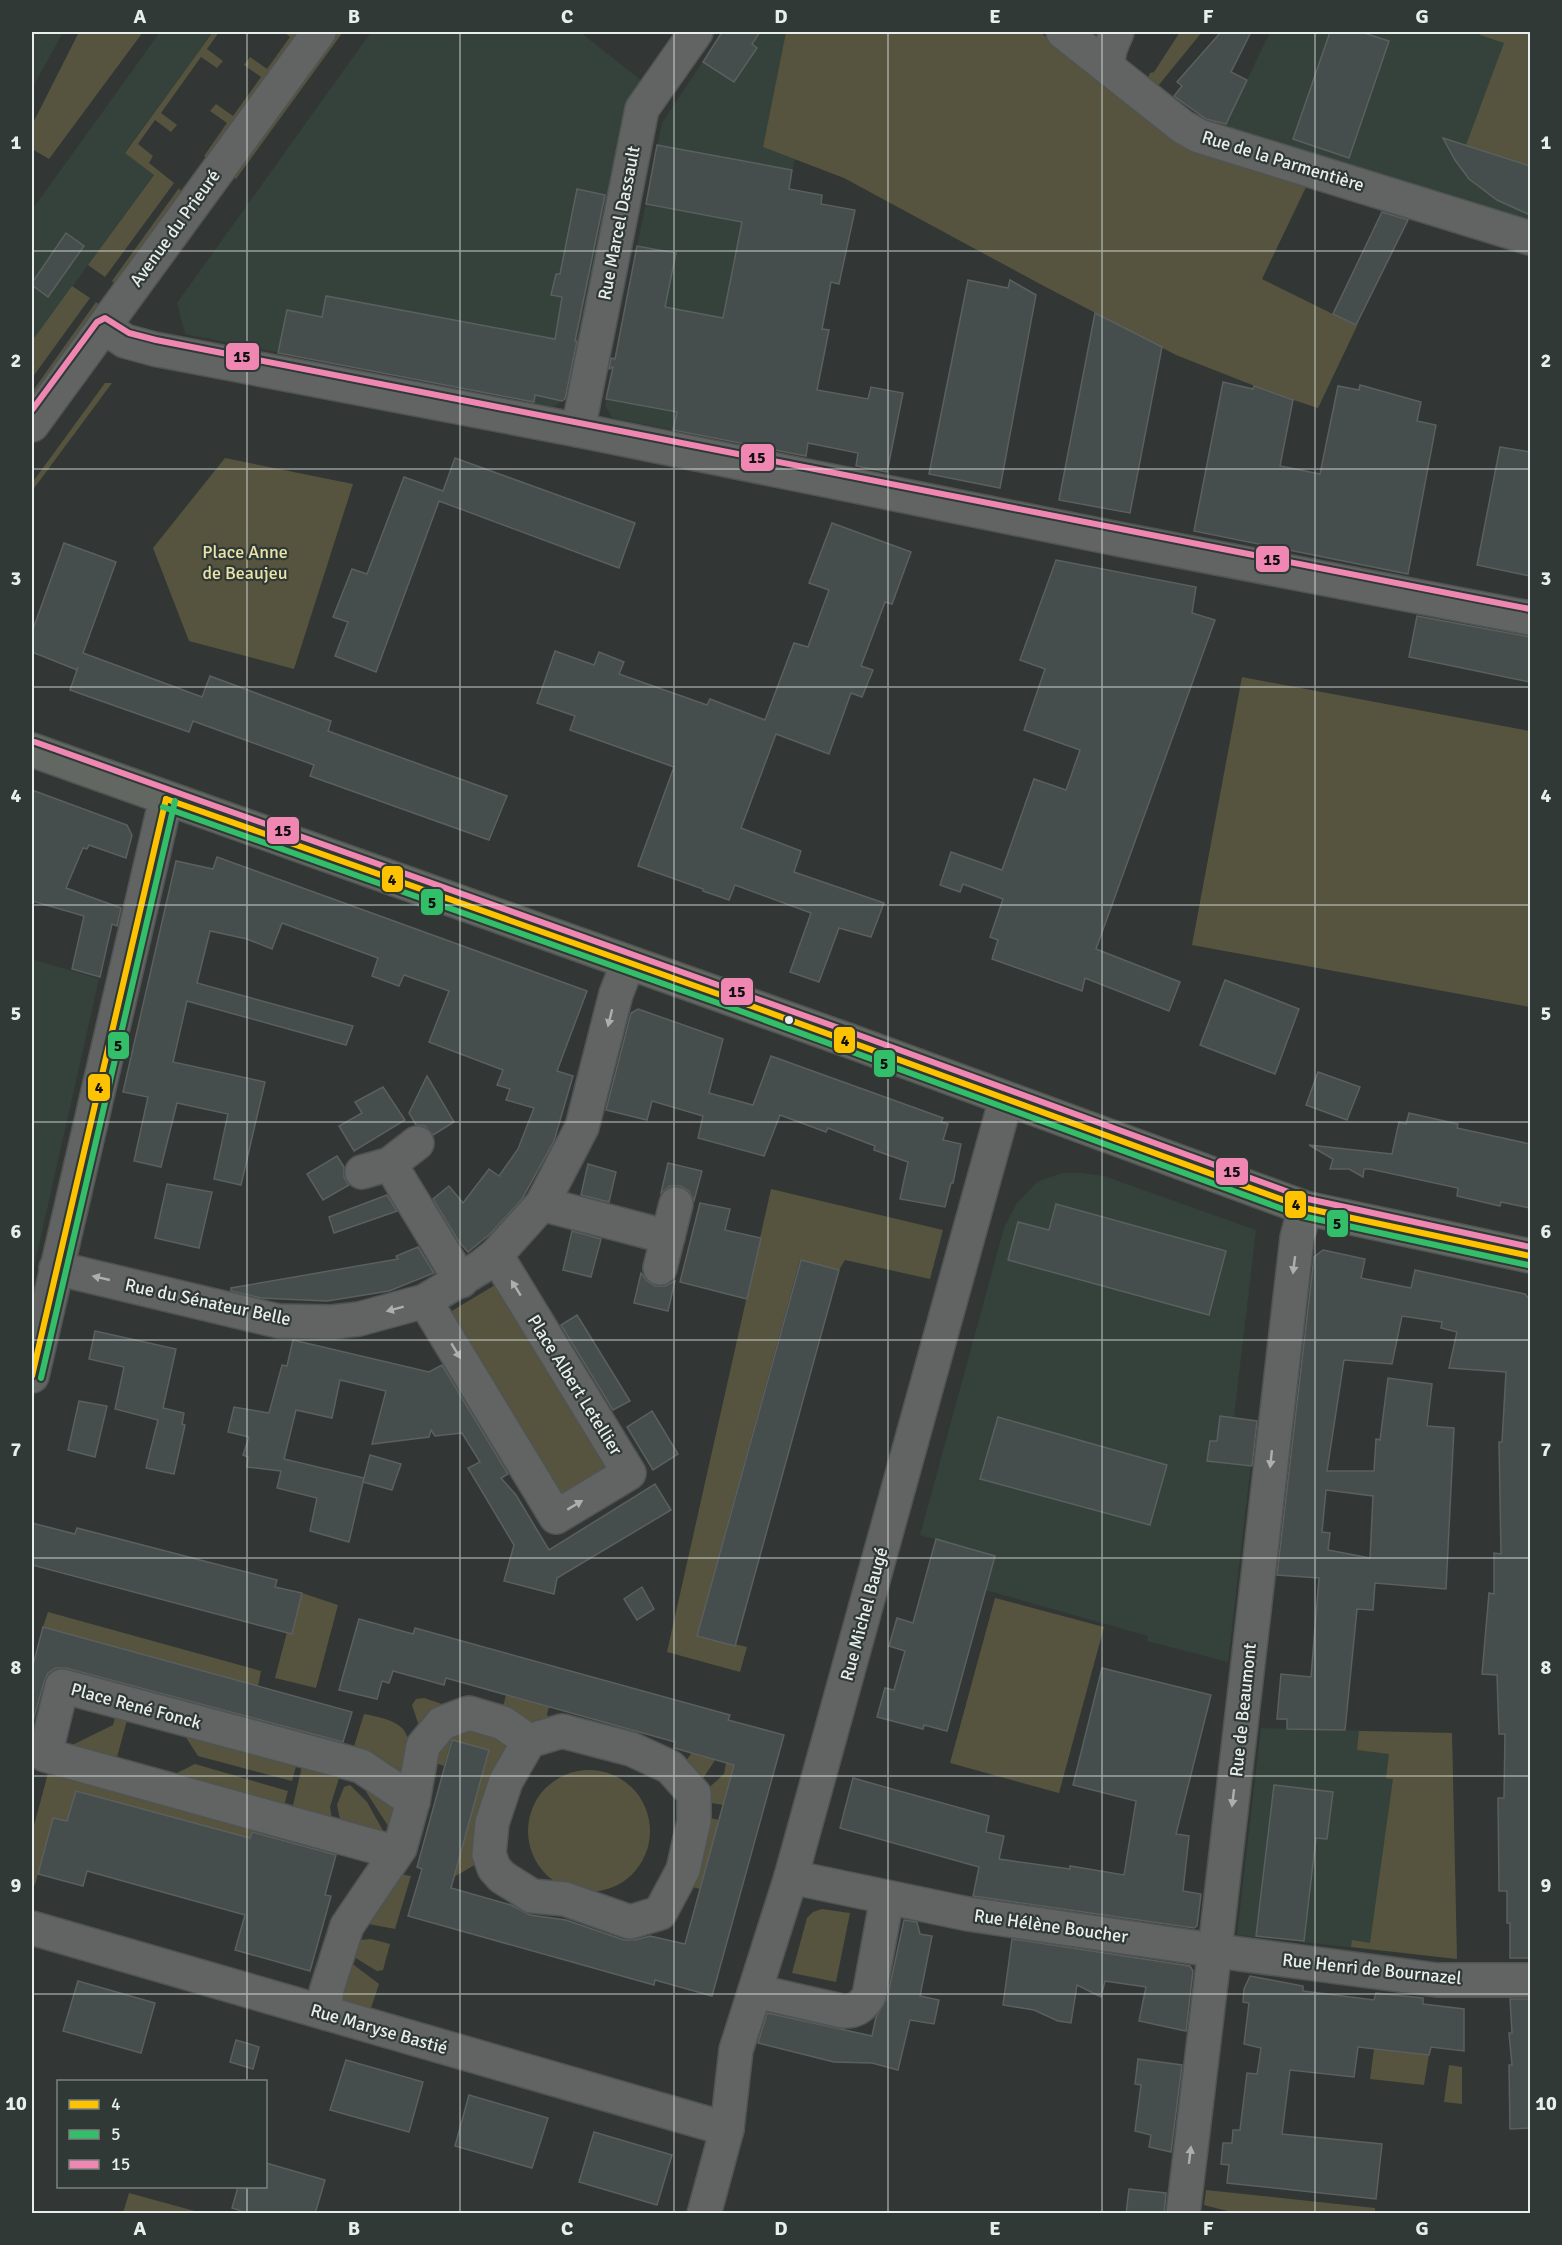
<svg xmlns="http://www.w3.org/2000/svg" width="1562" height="2245" font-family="Signika,sans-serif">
<rect width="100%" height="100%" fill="#323735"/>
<g fill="#34423b">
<path d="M32 32H58L62 34 32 89Z"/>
<path d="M160 32H213L125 152 154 174 35 338 32 336V210Z"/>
<path d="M371 32H580L642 81 625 108 567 398 553 407 185 334 177 303Z"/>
<path d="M722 32H786L763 147 795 158 739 443 613 418 605 406 662 123Z"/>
<path d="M1270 32H1530V225L1225 126Z"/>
<path d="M32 959 99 979 32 1276Z"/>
<path d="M1062 1173H1082L1104 1176 1256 1230 1234 1417 1256 1421 1228 1662 1147 1641 1148 1636 985 1590 995 1556 920 1535 1004 1228 1017 1203 1037 1182Z"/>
<path d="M1261 1728 1452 1733 1457 1959 1237 1935Z"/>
</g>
<g fill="#56543e">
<path d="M79 32H143L49 159 32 149V125Z"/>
<path d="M213 32H219L207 49 223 61 217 68 201 57 161 113 177 125 171 132 155 120 138 144 153 156 149 163 174 183 105 277 88 265 154 175 125 153Z"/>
<path d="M284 32H302L209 159 204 156 227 123 210 111 216 104 233 116 261 77 244 65 250 57 267 69 290 37Z"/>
<path d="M333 32H343L236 179 230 174Z"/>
<path d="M786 32H1040L1153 123 1307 185 1262 279 1357 326 1318 408 1278 395 1176 355 1040 284 844 178 763 147Z"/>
<path d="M1180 32H1202L1158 86 1148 78 1150 73 1154 72Z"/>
<path d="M1482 32H1530V166L1466 145 1504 43 1480 35Z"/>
<path d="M179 188 182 193 118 286 112 281Z"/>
<path d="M72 286 90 298 32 378V336L35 337Z"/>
<path d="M96 302 102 307 32 400V392Z"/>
<path d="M105 383H112L32 491V483Z"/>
<path d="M225 458 353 484 294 669 189 641 153 548Z"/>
<path d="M1242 677 1530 731V1007L1192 945Z"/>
<path d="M771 1189 943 1230 930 1279 845 1260 839 1270 800 1260 697 1635 747 1647 740 1672 667 1652Z"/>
<path d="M495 1285 503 1287 608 1469 560 1497 450 1312Z"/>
<path d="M302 1593 338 1605 316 1688 275 1678 287 1632 292 1634Z"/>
<path d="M995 1598 1104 1627 1059 1793 950 1763Z"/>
<path d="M48 1612 261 1671 258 1686 43 1627Z"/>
<path d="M506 1695 549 1707 547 1714 550 1722 538 1732 502 1711Z"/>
<path d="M424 1698 451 1707 421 1732 412 1705 416 1699Z"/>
<path d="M117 1710 129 1713 114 1768 56 1753 113 1725Z"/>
<path d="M364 1714C412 1723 410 1732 411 1777L351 1756Z"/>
<path d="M471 1719 512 1748 478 1863 454 1877 489 1751 451 1740 444 1766 433 1762 435 1741Z"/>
<path d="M190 1727 297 1763 292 1781 198 1756 187 1739Z"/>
<path d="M1359 1731 1452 1733 1457 1959 1351 1947 1352 1940 1370 1943 1393 1779 1386 1778 1389 1754 1357 1750Z"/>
<path d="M694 1747 719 1754 702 1780 685 1762 691 1754Z"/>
<path d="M51 1762 255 1818 250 1838 76 1791 67 1821 53 1818 35 1885 32 1884V1833Z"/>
<path d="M726 1763 734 1765 723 1805 706 1802 702 1794 724 1774Z"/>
<path d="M195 1764 288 1791 282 1814 174 1784 177 1773Z"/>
<path d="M302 1766 340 1775 330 1807 332 1819 291 1814Z"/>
<circle cx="589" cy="1831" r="61"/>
<path d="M350 1785 367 1802 386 1836 341 1824 337 1805 344 1787Z"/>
<path d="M376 1785 398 1811 390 1829 363 1787Z"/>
<path d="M711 1818 719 1820 700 1889 689 1886 700 1819Z"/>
<path d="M398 1874 411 1876 395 1929 363 1923Z"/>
<path d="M822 1909 850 1913 836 1982 792 1973 807 1918 813 1912Z"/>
<path d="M371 1939 390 1944 383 1970 377 1971 354 1957 360 1940Z"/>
<path d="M346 1959 379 1984 371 2008 334 1997Z"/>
<path d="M1374 2049 1429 2055 1424 2085 1370 2079Z"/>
<path d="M1449 2065 1462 2067V2104L1444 2102Z"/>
<path d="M1206 2190 1375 2208V2213L1239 2214 1204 2205Z"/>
<path d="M129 2193 202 2213H123Z"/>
</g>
<g fill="#454e4d" stroke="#5b5f5e" stroke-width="1.5" fill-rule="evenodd">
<path d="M722 32H760L752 44 757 48 734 82 703 62Z"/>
<path d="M1221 32H1251L1231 72 1247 80 1226 124 1206 119 1174 96 1182 86 1177 82Z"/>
<path d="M1330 32H1361L1389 41 1349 158 1293 139Z"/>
<path d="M1443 138 1530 166V215L1497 200 1469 179 1455 160Z"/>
<path d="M657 145 792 170 789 189 822 195 821 204 855 210 839 284 831 282 822 329 829 330 817 390 868 399 871 387 903 393 887 472 856 466 858 453 808 443 806 456 673 430 677 412 606 399 613 367 609 369 611 358 615 359 637 246 676 253 665 307 723 318 742 222 646 204Z"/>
<path d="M577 189 605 195 575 341H577L565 399 562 401 535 395 534 402 278 353 287 310 322 317 326 296 555 339 562 297 551 295 556 274H560Z"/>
<path d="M1382 212 1408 220 1356 325 1333 314Z"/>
<path d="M66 233 84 246 48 297 32 285V283Z"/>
<path d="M968 280 1008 288 1010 280 1036 295 1000 488 929 474Z"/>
<path d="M1095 313 1162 347 1130 513 1059 500Z"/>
<path d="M1223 382 1253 389 1254 386 1293 400 1280 466 1320 474 1338 386 1359 390 1360 385 1421 402 1417 421 1436 425 1408 574 1194 531Z"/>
<path d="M1500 447 1530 452V576L1477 565Z"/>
<path d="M455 458 635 523 619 568 439 501 376 672 335 656 348 622 333 617 352 569 367 574 404 477 443 491Z"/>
<path d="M832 523 911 552 892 604 885 602 861 666 873 670 862 697 851 693 829 754 776 734 741 828 801 851 794 872 884 903 871 937 839 928 819 982 790 972 811 913 735 885 729 900 703 891V889L638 866 674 767 570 730 575 716 537 703 555 651 594 665 599 652 624 662 619 674 707 705 710 699 765 720 794 643 808 647 829 590 809 583Z"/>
<path d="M64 543 116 562 83 653 202 697 210 676 331 721 328 731 507 796 489 840 310 776 314 765 193 721 189 732 70 690 78 667 77 670 32 652V632Z"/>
<path d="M1056 560 1196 587 1192 613 1215 620 1096 949 1180 982 1169 1011 1085 978 1082 991 992 959 998 940 990 937 1003 899 963 884 960 892 940 885 951 852 1002 870 1034 779 1066 790 1080 750 1024 730 1045 669 1020 660Z"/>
<path d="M1417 616 1530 637V682L1409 657Z"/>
<path d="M32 790 127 825 132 835 126 858 89 845 87 849 83 848 66 888 121 908 117 926 112 924 100 977 72 969 84 916 32 901Z"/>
<path d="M217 857 587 991 557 1071 573 1076 554 1141 522 1199 490 1234 468 1252 459 1242 433 1199 449 1186 463 1203 489 1169 499 1176 518 1149 534 1108 506 1100 510 1089 497 1085 503 1070 429 1042 449 991 404 975 399 986 372 976 378 958 282 923 272 949 247 939 210 931 197 983 353 1026 346 1045 187 1001 173 1062 265 1082 241 1185 214 1179 228 1114 177 1103 161 1167 134 1161 148 1097 123 1092 176 861 213 869Z"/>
<path d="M1225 980 1299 1009 1275 1074 1200 1045Z"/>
<path d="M638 1009 723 1039 709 1093 753 1105 771 1056 943 1118 941 1122 948 1124 943 1140 961 1144 953 1183H951L945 1207 900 1199 908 1162 874 1150 875 1146 828 1128 826 1132 780 1115 764 1156 698 1138 703 1116 652 1101 647 1120 606 1110 631 1013Z"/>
<path d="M1318 1072 1360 1087 1347 1120 1306 1105Z"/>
<path d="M427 1076 454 1122 433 1135 425 1126 416 1125 409 1113Z"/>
<path d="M383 1087 405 1120 354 1151 339 1126 362 1113 355 1102Z"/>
<path d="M1409 1113 1458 1124 1457 1128 1530 1144V1208L1501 1202 1500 1206 1457 1196 1458 1188 1370 1169H1364L1363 1177 1349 1169H1330L1333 1159 1309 1145 1392 1154 1399 1122 1406 1124Z"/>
<path d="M337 1156 344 1167V1177L349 1185 323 1200 307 1174Z"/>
<path d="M668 1163 702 1171 694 1201 689 1191 681 1186H670L661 1193Z"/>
<path d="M588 1164 616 1172 609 1202 581 1195Z"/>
<path d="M167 1184 212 1192 199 1248 155 1238Z"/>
<path d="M387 1195 397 1211 334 1233 329 1217Z"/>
<path d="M700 1203 730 1209 725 1230 761 1238 747 1299 680 1282Z"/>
<path d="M1056 1204 1226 1251 1209 1315 1008 1260 1018 1222 1049 1230Z"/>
<path d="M572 1231 601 1239 591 1277 563 1270Z"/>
<path d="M418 1247 434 1273 389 1291 327 1301 261 1298 231 1291V1288L398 1259 396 1256Z"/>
<path d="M1323 1250 1365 1259 1361 1278 1411 1288 1415 1270 1525 1294 1530 1300V1958H1510V1923H1507V1891H1499L1498 1798H1504L1505 1734H1499L1497 1675 1482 1674 1489 1593 1494 1594V1553L1501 1554 1499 1442H1502L1506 1372 1449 1368 1457 1332 1441 1328 1442 1322 1402 1316 1392 1364 1344 1360 1327 1471H1374L1376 1439 1380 1440 1388 1378 1432 1384 1427 1426 1454 1428 1446 1589 1375 1583 1373 1610 1357 1609 1345 1730 1287 1729V1719H1277L1281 1674 1311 1677 1319 1578 1277 1575 1314 1257ZM1326 1490 1373 1496 1370 1558 1328 1550 1330 1533 1322 1532Z"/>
<path d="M801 1260 839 1270 735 1646 697 1636Z"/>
<path d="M641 1273 647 1281 655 1286H665L675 1281 668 1311 634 1303Z"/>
<path d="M577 1315 630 1401 613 1410 561 1325Z"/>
<path d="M95 1331 176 1349 163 1408 184 1413 182 1424 185 1425 174 1474 146 1468 158 1420 115 1409 124 1367 89 1359Z"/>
<path d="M293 1340 429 1372 442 1365 508 1474 501 1478 516 1495 549 1550 655 1484 671 1510 557 1578 554 1594 504 1581 514 1545 468 1468 480 1462 462 1433 435 1436 431 1430 429 1437 372 1444 386 1391 340 1380 332 1418 296 1410 284 1459 364 1478 349 1542 310 1531 317 1498 277 1488 281 1471 247 1467 248 1457 243 1455 249 1437 228 1432 234 1407 269 1413 282 1365 287 1366Z"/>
<path d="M79 1401 107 1406 95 1457 68 1450Z"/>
<path d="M652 1411 678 1454 653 1470 627 1427Z"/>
<path d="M1220 1416 1257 1421 1252 1466 1207 1461 1210 1441H1217Z"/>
<path d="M998 1417 1167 1465 1150 1525 980 1479Z"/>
<path d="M370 1455 401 1464 392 1490 363 1482Z"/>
<path d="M32 1523 75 1534 77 1528 277 1580 275 1587 302 1593 292 1634 32 1565Z"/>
<path d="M936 1539 995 1556 947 1731 924 1725 923 1729 877 1717 885 1688 894 1690 905 1651 889 1646 897 1618 913 1623Z"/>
<path d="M642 1587 654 1609 637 1620 624 1599Z"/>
<path d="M359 1619 413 1634 415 1628 730 1715 728 1720 784 1735 712 1996 655 1980 654 1985 408 1916 422 1869 417 1867 452 1740 489 1750 451 1888 511 1905 530 1915 566 1920 624 1940H635L650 1936 685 1944 734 1765 674 1748 675 1742 446 1678 444 1685 393 1671 389 1683 382 1681 377 1699 339 1690Z"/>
<path d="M43 1627 352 1712 343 1742 66 1668H56L48 1673 44 1682 32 1725V1669Z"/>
<path d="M1102 1668 1211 1695 1176 1834 1189 1836 1183 1891 1201 1894 1197 1926 1194 1928 973 1896 979 1867 840 1828 853 1778 989 1816 986 1832 1004 1836 999 1859 1070 1869V1866L1124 1875 1136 1801 1073 1785Z"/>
<path d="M1274 1785 1333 1792 1327 1839 1316 1838 1304 1941 1256 1936Z"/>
<path d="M76 1791 250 1838 252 1832 336 1855 325 1895 331 1896 310 1971 235 1950 245 1915 87 1871 83 1886 38 1874 53 1818 67 1821Z"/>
<path d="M904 1920 917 1922 920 1934 932 1936 920 1996 939 2000 934 2024 910 2020 898 2070 872 2063 834 2062 758 2043 767 2013 872 2036 876 2017 887 1999Z"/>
<path d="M1012 1939 1190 1966 1193 1971 1186 2031 1139 2021 1146 1987 1105 1981 1101 1997 1077 1985 1071 2023 1058 2021 1034 2010 1003 2005Z"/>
<path d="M1250 1976 1303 1986V1991L1374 2000 1376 1993 1423 1998V2004L1464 2009V2051L1431 2047 1429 2055 1358 2047 1354 2077 1290 2070 1282 2134 1382 2144 1376 2199 1227 2183 1229 2165 1221 2164 1223 2143H1232L1233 2130H1240L1247 2073 1257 2074 1261 2048 1244 2044 1249 2003 1243 2002 1244 1989Z"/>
<path d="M78 1981 155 2003 141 2053 63 2031Z"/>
<path d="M1510 1999H1530V2128L1510 2129 1509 2065H1512L1509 2033H1512Z"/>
<path d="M236 2040 259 2047 253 2069 230 2062Z"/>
<path d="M1138 2059 1182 2065 1171 2152 1149 2147 1151 2135 1135 2131 1141 2085 1135 2084Z"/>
<path d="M346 2060 423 2082 409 2132 330 2110Z"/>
<path d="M469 2095 548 2118 532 2168 455 2146Z"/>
<path d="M594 2132 672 2155 657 2205 579 2182Z"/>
<path d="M266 2163 325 2180 315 2214H250L232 2208 238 2187H266Z"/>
<path d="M1129 2189 1166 2193 1164 2214H1126Z"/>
</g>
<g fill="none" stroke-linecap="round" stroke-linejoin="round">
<defs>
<g id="minor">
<path d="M1063 32 1183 127 1199 136 1530 238"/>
<path d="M1107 66 1110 49 1117 32"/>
<path d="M104 327 125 341 154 349 578 430 1123 540 1530 618"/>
<path d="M32 425 319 32"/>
<path d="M578 430 642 109 696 32"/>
<path d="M390 1164 461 1281"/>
<path d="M362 1172 390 1164 417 1143"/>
<path d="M542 1204 668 1237"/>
<path d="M56 1268 278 1321 332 1322 359 1319 425 1301 481 1267 496 1255 542 1204 582 1127 616 994 628 963"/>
<path d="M660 1268 676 1204"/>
<path d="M425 1301 556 1517 629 1473 496 1255"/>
<path d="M32 1376 166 799"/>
<path d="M562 1731 631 1749 670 1767 694 1794V1821L683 1870 660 1913 630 1922 565 1899 532 1896 502 1877 494 1868 489 1854 492 1823 506 1781 529 1741Z"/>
<path d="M392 1859 380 1848 45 1755 62 1686 361 1766 413 1801"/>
<path d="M791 1877 968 1914 1240 1954 1437 1980H1530"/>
<path d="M32 1928 727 2129"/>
<path d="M755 1991 842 2011C855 2012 862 2007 869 1996L887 1898"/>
<path d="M326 2013V1992L347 1926 400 1848 413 1801 423 1746 442 1723 469 1713 503 1723 529 1741"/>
<path d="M704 2214 727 2129 736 2050 791 1877 1006 1099"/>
<path d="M1183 2214 1217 1932 1297 1238 1305 1208"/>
</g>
<path id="major" d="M32 750 850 1041 1305 1208 1530 1256"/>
</defs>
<use href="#minor" stroke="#505452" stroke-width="36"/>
<use href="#major" stroke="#505452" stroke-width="36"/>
<use href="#minor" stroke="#616462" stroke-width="33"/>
<use href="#major" stroke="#626861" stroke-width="33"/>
<defs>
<g id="bus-1">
<path d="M166 799 735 1000 1305 1208 1530 1256"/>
<path d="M32 1376 166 799"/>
</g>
<g id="bus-2">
<path d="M163 807 732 1008 1302 1216 1528 1265"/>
<path d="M41 1378 175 801"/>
</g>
<g id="bus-3">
<path d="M32 410 97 322 105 318 129 333 156 340C615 428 1072 521 1530 609"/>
<path d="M35 742 853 1033 1308 1199 1530 1247"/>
</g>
</defs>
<use href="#bus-1" stroke="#303935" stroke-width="10"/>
<use href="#bus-2" stroke="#303935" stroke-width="10"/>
<use href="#bus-3" stroke="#303935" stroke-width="10"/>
<use href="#bus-1" stroke="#fdc300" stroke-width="6"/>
<use href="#bus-2" stroke="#33be6a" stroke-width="6"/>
<use href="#bus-3" stroke="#ef87b2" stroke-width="6"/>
</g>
<defs><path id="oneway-solid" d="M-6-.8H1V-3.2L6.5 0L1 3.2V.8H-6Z" transform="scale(1.5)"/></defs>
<g fill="#abb0ad">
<use href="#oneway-solid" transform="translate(610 1018) rotate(104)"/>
<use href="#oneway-solid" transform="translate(1294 1265) rotate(97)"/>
<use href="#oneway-solid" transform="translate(101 1278) rotate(-167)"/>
<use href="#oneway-solid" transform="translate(516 1288) rotate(-122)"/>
<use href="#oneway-solid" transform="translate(395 1309) rotate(165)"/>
<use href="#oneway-solid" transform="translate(456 1351) rotate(59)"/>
<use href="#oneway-solid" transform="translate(1271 1459) rotate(96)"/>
<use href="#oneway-solid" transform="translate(575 1505) rotate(-31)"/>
<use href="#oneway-solid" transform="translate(1233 1798) rotate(97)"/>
<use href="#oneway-solid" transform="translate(1190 2155) rotate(-83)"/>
</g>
<path fill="none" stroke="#e8eeeb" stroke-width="1.5" stroke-opacity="0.55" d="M247 32V2082M460 32V2214M674 32V2214M888 32V2214M1102 32V2214M1315 32V2214M32 251H1530M32 469H1530M32 687H1530M32 905H1530M32 1122H1530M32 1340H1530M32 1558H1530M32 1776H1530M32 1994H1530M247 2186V2214"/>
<circle fill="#e8eeeb" stroke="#303935" stroke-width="2" cx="789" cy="1020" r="5"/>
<g text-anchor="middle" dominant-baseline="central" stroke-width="4.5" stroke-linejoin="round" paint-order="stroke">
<g font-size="18" fill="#e8eeeb" stroke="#303935">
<text transform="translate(1283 161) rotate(17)">Rue de la Parmentière</text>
<text transform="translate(619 223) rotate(-79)">Rue Marcel Dassault</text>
<text transform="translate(175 228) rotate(-54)">Avenue du Prieuré</text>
<text transform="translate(208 1302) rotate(12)">Rue du Sénateur Belle</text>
<text transform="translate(575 1385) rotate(58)">Place Albert Letellier</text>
<text transform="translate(864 1614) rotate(-75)">Rue Michel Baugé</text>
<text transform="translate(136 1706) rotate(15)">Place René Fonck</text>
<text transform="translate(1243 1710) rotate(-84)">Rue de Beaumont</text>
<text transform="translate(1051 1926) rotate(8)">Rue Hélène Boucher</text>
<text transform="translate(1372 1969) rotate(6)">Rue Henri de Bournazel</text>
<text transform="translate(379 2029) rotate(16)">Rue Maryse Bastié</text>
</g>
<g font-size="18" fill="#ebe4a9" stroke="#303935">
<text x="245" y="552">Place Anne<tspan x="245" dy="21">de Beaujeu</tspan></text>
</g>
</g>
<g stroke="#303935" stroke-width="2">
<rect x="225" y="342" width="35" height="29" rx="6" fill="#ef87b2"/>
<rect x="740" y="443" width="35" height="29" rx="6" fill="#ef87b2"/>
<rect x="1255" y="545" width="35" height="28" rx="6" fill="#ef87b2"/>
<rect x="266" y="816" width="34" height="29" rx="6" fill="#ef87b2"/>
<rect x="381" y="865" width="23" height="28" rx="6" fill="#fdc300"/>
<rect x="420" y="888" width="24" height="28" rx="6" fill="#33be6a"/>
<rect x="720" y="977" width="34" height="29" rx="6" fill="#ef87b2"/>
<rect x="833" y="1026" width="23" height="28" rx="6" fill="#fdc300"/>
<rect x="107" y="1031" width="23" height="29" rx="6" fill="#33be6a"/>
<rect x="873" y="1049" width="23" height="29" rx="6" fill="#33be6a"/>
<rect x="87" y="1073" width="24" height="29" rx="6" fill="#fdc300"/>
<rect x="1215" y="1157" width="34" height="29" rx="6" fill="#ef87b2"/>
<rect x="1284" y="1190" width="23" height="29" rx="6" fill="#fdc300"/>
<rect x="1326" y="1209" width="23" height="29" rx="6" fill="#33be6a"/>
</g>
<g font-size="16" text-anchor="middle" font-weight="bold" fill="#111">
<text x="242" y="362">15</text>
<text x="757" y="463">15</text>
<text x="1272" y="565">15</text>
<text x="283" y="836">15</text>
<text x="392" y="885">4</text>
<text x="432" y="908">5</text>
<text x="737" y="997">15</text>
<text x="845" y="1046">4</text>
<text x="118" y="1051">5</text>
<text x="884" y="1069">5</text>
<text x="99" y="1093">4</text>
<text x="1232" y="1177">15</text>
<text x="1296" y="1210">4</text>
<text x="1337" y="1229">5</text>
</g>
<rect width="1562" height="2245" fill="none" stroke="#303935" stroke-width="66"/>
<rect x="57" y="2080" width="210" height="108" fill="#303935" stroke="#7a817e" stroke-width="1.5"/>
<rect x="69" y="2100" width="30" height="9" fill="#fdc300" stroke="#7a817e" stroke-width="1.5"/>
<text x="111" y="2110" font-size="18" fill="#e8eeeb">4</text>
<rect x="69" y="2130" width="30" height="9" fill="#33be6a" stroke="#7a817e" stroke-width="1.5"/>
<text x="111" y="2140" font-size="18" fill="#e8eeeb">5</text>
<rect x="69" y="2160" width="30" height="9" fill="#ef87b2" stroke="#7a817e" stroke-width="1.5"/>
<text x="111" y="2170" font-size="18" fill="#e8eeeb">15</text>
<rect x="33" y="33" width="1496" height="2179" fill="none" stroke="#e8eeeb" stroke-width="2"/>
<g font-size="20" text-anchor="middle" font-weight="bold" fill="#e8eeeb">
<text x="140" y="23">A</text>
<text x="354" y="23">B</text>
<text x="567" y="23">C</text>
<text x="781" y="23">D</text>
<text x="995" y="23">E</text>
<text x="1208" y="23">F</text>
<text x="1422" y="23">G</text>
<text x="16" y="149">1</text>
<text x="1546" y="149">1</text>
<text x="16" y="367">2</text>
<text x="1546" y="367">2</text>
<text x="16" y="585">3</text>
<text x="1546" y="585">3</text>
<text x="16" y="802">4</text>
<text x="1546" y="802">4</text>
<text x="16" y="1020">5</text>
<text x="1546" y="1020">5</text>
<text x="16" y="1238">6</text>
<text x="1546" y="1238">6</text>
<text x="16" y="1456">7</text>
<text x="1546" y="1456">7</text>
<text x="16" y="1674">8</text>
<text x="1546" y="1674">8</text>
<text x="16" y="1892">9</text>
<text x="1546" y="1892">9</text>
<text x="16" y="2110">10</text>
<text x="1546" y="2110">10</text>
<text x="140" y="2235">A</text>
<text x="354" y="2235">B</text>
<text x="567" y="2235">C</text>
<text x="781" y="2235">D</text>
<text x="995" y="2235">E</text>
<text x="1208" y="2235">F</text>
<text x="1422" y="2235">G</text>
</g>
</svg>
